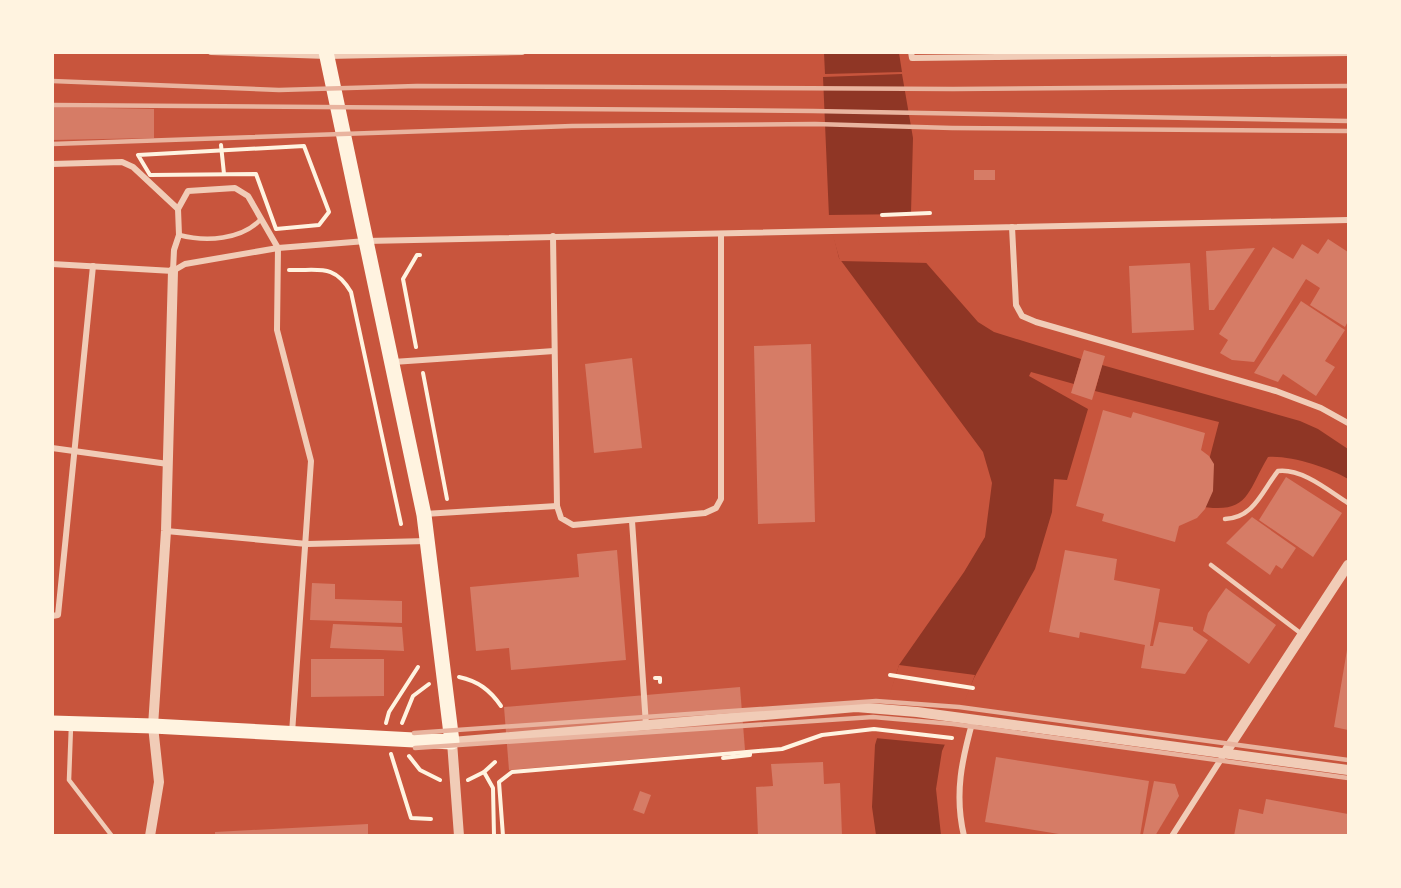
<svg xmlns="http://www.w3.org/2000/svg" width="1401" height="888" font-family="'Fira Sans',sans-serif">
<rect width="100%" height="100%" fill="#c8553d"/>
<g fill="#8f3625">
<path d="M824 53H899L902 72 825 74Z"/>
<path d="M902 74 913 138 911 213 921 257 978 322 994 332 1081 359 1074 384 1031 372 1029 376 1088 409 1067 480 1054 479 1052 512 1035 569 974 678 942 751 936 789 941 835H876L872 807 875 745 899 665 964 572 985 537 992 483 983 452 839 258 829 217 823 77Z"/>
<path d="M1102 365 1300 421 1318 429 1348 449V479C1330 468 1290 455 1268 457 1246 494 1249 515 1197 506L1219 422 1095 391Z"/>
</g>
<g fill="#c8553d">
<path d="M914 214 919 244 930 263 840 261 827 215Z"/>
<path d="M899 665 975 675 948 745 875 738Z"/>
</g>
<g fill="#d67c66">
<path d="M52 107 154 109V138L52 140Z"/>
<rect x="974" y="170" width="21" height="10"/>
<path d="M1328 239 1348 252V321L1345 327 1310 305 1320 288 1306 279 1254 362 1232 360 1220 353 1228 340 1219 334 1273 247 1293 259 1302 244 1318 254Z"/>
<path d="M1255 248 1214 310H1209L1206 251Z"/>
<path d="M1190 263 1194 330 1132 333 1129 266Z"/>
<path d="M1301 301 1345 330 1325 361 1335 367 1316 396 1283 374 1278 382 1254 373Z"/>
<path d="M811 344 815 522 758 524 754 346Z"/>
<path d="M1084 350 1105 356 1092 400 1071 393Z"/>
<path d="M632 358 642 448 594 453 585 364Z"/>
<path d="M1103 410 1131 418 1133 412 1205 433 1201 450 1209 456 1214 464 1213 491 1205 509 1197 518 1179 526 1175 542 1102 521 1104 514 1076 506Z"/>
<path d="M1286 477 1342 513 1313 557 1259 520Z"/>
<path d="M1252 517 1296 548 1282 569 1276 565 1270 575 1226 543Z"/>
<path d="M617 550 626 660 511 670 509 648 476 651 470 587 579 577 577 554Z"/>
<path d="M1065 550 1117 559 1114 580 1160 589 1150 646H1153L1159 622 1193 627V630L1208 640 1185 674 1141 668 1145 645 1080 632 1079 638 1049 632Z"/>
<path d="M312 583 335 584V599L402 601V623L310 620Z"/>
<path d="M1226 588 1276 625 1249 664 1203 631 1208 613Z"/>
<path d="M333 624 402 627 404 651 330 648Z"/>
<path d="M1347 650H1348V730L1334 727Z"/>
<path d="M311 659H384V696L311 697Z"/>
<path d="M740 687 745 750 509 770 504 707Z"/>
<path d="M996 757 1149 781 1140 836H1071L985 822Z"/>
<path d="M823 762 824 784 840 783 842 836H758L756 787 773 786 771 764Z"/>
<path d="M1154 781 1175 784 1179 796 1155 836H1150L1143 834Z"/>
<path d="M640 791 651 795 644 814 633 810Z"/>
<path d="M1266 799 1348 814V836H1234L1239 809 1263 814Z"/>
<path d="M368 824V836H215V832Z"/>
</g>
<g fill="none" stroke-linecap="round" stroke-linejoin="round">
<g stroke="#fff3e0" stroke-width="4">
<path d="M221 145 224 174"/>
<path d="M304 146 329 212 319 225 276 229 256 174 150 175 138 155Z"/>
<path d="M882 215 930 213"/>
<path d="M289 270C319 271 334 263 351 292L401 524"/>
<path d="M416 347 403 279 417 255H420"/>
<path d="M423 373 447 499"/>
<path d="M890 675 973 688"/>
<path d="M459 677C478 681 490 690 501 706"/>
<path d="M655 678H660V682"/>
<path d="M386 723 389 712 418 667"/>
<path d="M402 723 413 696 429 684"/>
<path d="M391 754 411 818 431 819"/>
<path d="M409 756 420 770 440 780"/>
<path d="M723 758 750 755V752"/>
<path d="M484 772 493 788 494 836"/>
<path d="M468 780 484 772 495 762"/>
<path d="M503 836 499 782 512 772 782 749 822 735 874 729 952 738"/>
</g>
<g stroke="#f1ccb7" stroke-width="4.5">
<path d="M179 235C206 242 242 240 261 219"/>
<path d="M1225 519C1254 518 1262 491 1278 471 1302 468 1329 491 1348 503"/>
<path d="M1211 565 1303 635"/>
<path d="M71 726 69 780 112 836"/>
</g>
<g stroke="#f1ccb7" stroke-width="6">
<path d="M211 52 327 56 522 52"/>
<path d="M911 52 912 58 1348 53"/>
<path d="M52 164 122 162 133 167 178 209"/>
<path d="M1012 227 1016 305 1022 316 1036 322 1276 391 1321 408 1348 423"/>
<path d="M553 236 557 506 561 518 573 525 705 513 716 508 721 499V234"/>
<path d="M52 264 173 271 185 264 278 248 366 241 1348 220"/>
<path d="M173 271 174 250 179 235 178 209 188 191 235 188 248 196 278 248 277 330 311 461 292 733"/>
<path d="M393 362 554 351"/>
<path d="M52 448 168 464"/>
<path d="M424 514 557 506"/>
<path d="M632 521 646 725"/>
<path d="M166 531 307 544 427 541"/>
<path d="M52 616 58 615 93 266"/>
<path d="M964 836C954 794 962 759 973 720"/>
<path d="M1172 836 1225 753"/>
</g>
<g stroke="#f1ccb7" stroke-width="10">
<path d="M1225 753 1348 565"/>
<path d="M150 836 159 782 153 726 166 531 173 271"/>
<path d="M459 836 452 742 856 707 917 712 1348 770"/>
</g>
<path stroke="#fff3e0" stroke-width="15" d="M52 723 153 726 452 742 424 515 326 52"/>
<g stroke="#e9b49f" stroke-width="4.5">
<path d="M52 81 279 90 417 86 953 89 1348 86"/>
<path d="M52 105 813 111 1348 121"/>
<path d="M52 144 572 126 815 124 952 128 1348 131"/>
<path d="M414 733 876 701 959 707 1348 760"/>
<path d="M415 748 873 717 953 724 1348 778"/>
</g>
</g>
<rect width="1401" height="888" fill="none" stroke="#fff3e0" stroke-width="108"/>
</svg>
